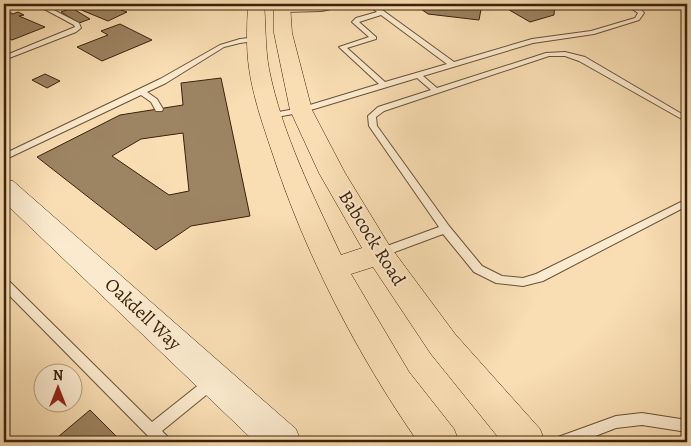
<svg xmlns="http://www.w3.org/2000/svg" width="691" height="446" font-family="Alegreya,serif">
<rect width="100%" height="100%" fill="#f9deb3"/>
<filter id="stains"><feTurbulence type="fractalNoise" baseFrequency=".004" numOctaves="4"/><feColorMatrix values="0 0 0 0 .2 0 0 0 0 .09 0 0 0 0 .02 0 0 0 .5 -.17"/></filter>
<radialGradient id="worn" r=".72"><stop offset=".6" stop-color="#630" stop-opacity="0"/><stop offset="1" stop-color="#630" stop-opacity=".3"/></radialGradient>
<g fill="#9d8463" stroke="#3a220c" fill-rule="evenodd">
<path d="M82 4H104L127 12 108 21 74 7Z"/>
<path d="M414 4H482L479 20 428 14Z"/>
<path d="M499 4H555L554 15 530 22Z"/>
<path d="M72 8 90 19 79 23 61 12Z"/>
<path d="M9 12 13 14 18 12 24 15 19 16 45 27 12 40 4 36V15Z"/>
<path d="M120 24 152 40 102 61 77 47 108 35 101 31Z"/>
<path d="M45 74 60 81 47 88 32 80Z"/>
<path d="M221 78 250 216 191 226 156 250 37 157 120 115 183 105 181 83ZM183 133 189 191 169 195 112 156 141 139Z"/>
<path d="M90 410 122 442H52Z"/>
</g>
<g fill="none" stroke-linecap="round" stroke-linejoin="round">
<defs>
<g id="lane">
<path d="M35 4H42L79 23 81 28 76 32 4 60V56L75 27 74 25Z"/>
<path d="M340 4H351L322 11 282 12 279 10 282 8 322 7Z"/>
<path d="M367 4H374L454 62 532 39 591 31 635 18 638 13 625 4C634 4 639 6 644 13L639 20 594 34 533 43 423 76 437 88 546 53 565 52 585 57 687 117V122L579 61 565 56H549L384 111 376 117 377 126 449 226 482 266 502 276 523 278 536 274 687 199V206L543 281 523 286 496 283 474 272 443 234 384 256H376L375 253 376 250 439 227 369 126 368 116 378 107 431 90 417 78 304 112 271 118 267 116 268 114 300 108 379 84 339 47 369 37 352 22 356 18 377 12ZM381 15 447 64 385 82 347 48 376 39V37L359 22Z"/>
<path d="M259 37 262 39 261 40 240 43 224 47 166 83 147 92 157 99 163 109 162 111H156L151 102 141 95 4 160V154L160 79 220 45 240 39Z"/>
<path d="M4 279 8 280 152 422 206 379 211 377 216 379 217 383 216 387 162 431 168 437 170 442H154L4 290Z"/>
<path d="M642 413 687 420V432L642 425 616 428 580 442H556L558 437 616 416Z"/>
</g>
<path id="secondary" d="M4 179 13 181 296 429 301 442H255L4 202Z"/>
<path id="primary" d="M248 4H264C266 25 265 48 269 69 282 134 313 195 341 255L362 248 319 173 290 110 274 33V4H290L292 33 312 110 345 173 389 245 455 334 540 429 545 442H502L431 354 373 267 351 274 409 372 454 429 459 442H418C357 354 305 254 272 152 263 125 253 97 249 68 246 48 247 24 248 4Z"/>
</defs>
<use href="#lane" stroke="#6a5136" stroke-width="2"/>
<use href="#secondary" stroke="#3a220c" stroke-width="1"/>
<use href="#primary" stroke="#3a220c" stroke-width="1"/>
<use href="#lane" fill="#fbeace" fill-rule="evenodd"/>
<use href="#secondary" fill="#fbeace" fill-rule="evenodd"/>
<use href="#primary" fill="#f9deb3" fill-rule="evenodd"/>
</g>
<g text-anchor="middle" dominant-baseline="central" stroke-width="4" stroke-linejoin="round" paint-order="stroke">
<g font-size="19" fill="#3a220c" stroke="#fbeace">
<text transform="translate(372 238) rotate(58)">Babcock Road</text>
<text transform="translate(143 314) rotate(43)">Oakdell Way</text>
</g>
</g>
<rect width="691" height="446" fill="none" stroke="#f9deb3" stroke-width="20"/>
<rect x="5" y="5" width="681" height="436" fill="none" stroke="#3a220c" stroke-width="2.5"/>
<rect x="10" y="10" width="671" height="426" fill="none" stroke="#3a220c"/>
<g transform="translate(58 388)"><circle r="24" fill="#fbeace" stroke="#ae9a80"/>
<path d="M0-4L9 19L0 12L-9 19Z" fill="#8f2418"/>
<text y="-8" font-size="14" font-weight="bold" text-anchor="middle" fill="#3a220c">N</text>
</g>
<rect width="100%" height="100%" filter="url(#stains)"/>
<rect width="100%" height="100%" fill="url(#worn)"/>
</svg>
